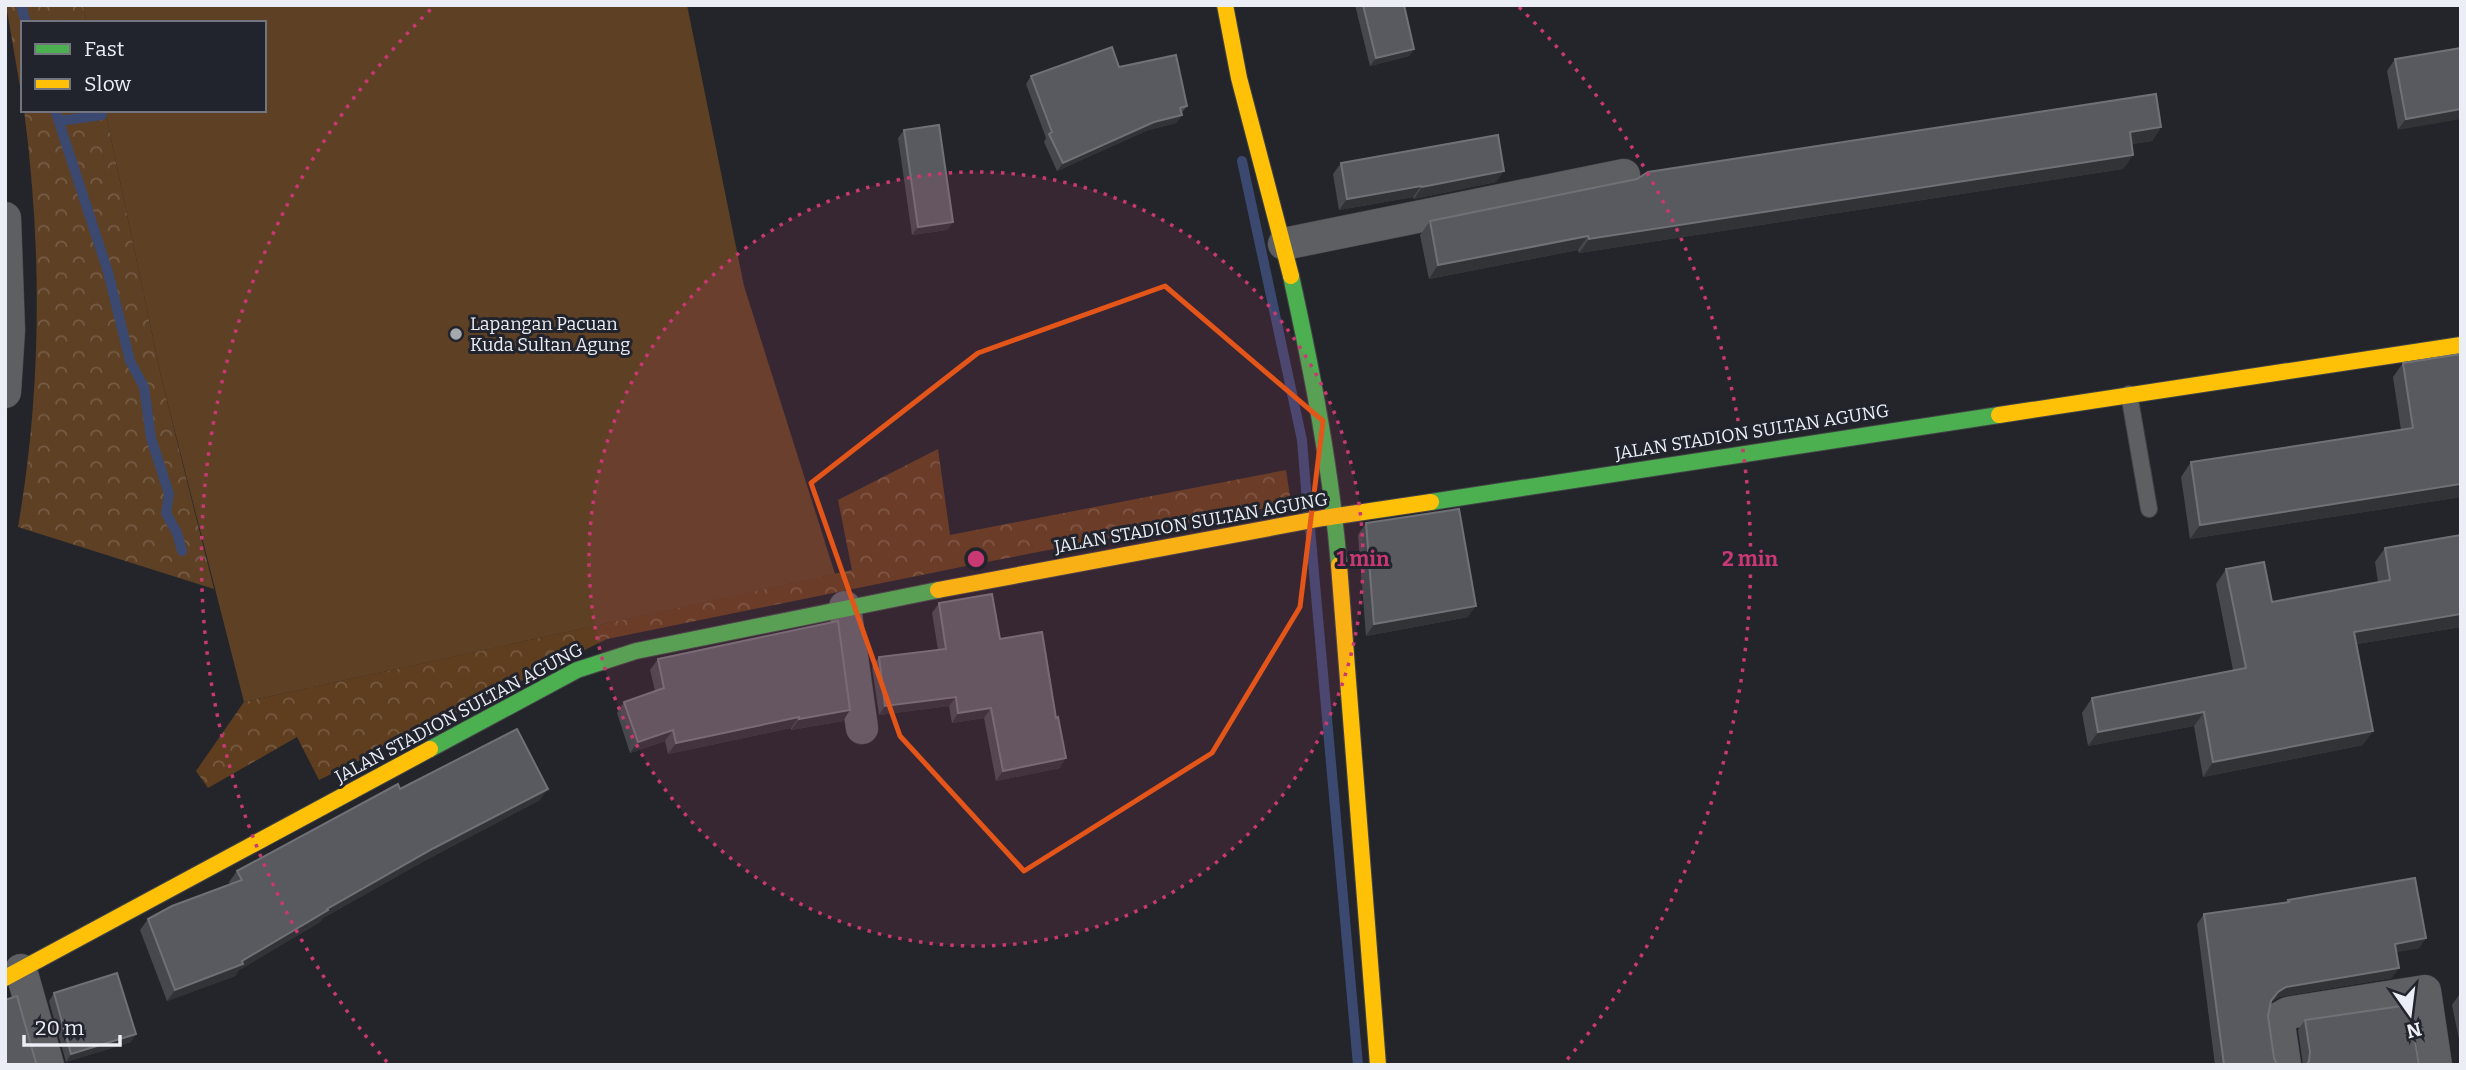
<svg xmlns="http://www.w3.org/2000/svg" width="2466" height="1070" font-family="Bitter,serif">
<defs>
<pattern id="forest-crowns" width="20" height="18" patternUnits="userSpaceOnUse" patternTransform="scale(1.75)"><rect width="20" height="18" fill="#5f3e1f"/><path d="M2 6a3 3 0 1 1 6 0M12 15a3 3 0 1 1 6 0" fill="none" stroke="#765a40"/></pattern>
<pattern id="park-crowns" width="20" height="18" patternUnits="userSpaceOnUse" patternTransform="scale(1.75)"><rect width="20" height="18" fill="#5e4025"/><path d="M2 6a3 3 0 1 1 6 0M12 15a3 3 0 1 1 6 0" fill="none" stroke="#755c45"/></pattern>
</defs>
<rect width="100%" height="100%" fill="#24252a"/>
<path fill="url(#forest-crowns)" d="M938 449 950 535 1286 470 1291 503 961 567 607 639 319 780 297 737 208 788 196 771 244 702 852 570 838 500Z"/>
<g fill="url(#park-crowns)">
<path d="M6 5H83L87 23H23V104Z"/>
<path d="M24 110H105L162 381 214 589 18 527C42 390 42 247 24 110Z"/>
</g>
<path fill="#5e4025" d="M83 5H687L744 286 835 574 244 702 162 381 105 110H264V23H87Z"/>
<g fill="none" stroke-linecap="round" stroke-linejoin="round">
<g stroke="#3b4970" stroke-width="10">
<path d="M21 5 26 23"/>
<path d="M55 110 108 272 130 361 144 387 151 438 169 494 166 513 177 533 182 551"/>
<path d="M59 121 102 115"/>
<path d="M1242 161 1302 440 1308 514"/>
<path d="M1310 528 1358 1065"/>
</g>
<defs>
<path id="lane" d="M2129 394 2149 509"/>
<g id="street">
<path d="M5 218 9 330 5 392"/>
<path d="M1284 244 1624 175"/>
<path d="M845 607 862 728"/>
<path d="M21 970 48 1065"/>
<path d="M2285 1065 2279 1024 2281 1017 2288 1013 2425 991 2436 1065"/>
</g>
<g id="fast">
<path d="M1291 276C1312 371 1331 468 1339 565"/>
<path d="M1431 502 1999 415"/>
<path d="M430 749 577 670 636 651 938 590"/>
</g>
<g id="slow">
<path d="M1225 5 1239 78 1291 276"/>
<path d="M1999 415 2461 345"/>
<path d="M1339 565 1378 1065"/>
<path d="M938 590 1323 518 1431 502"/>
<path d="M5 978 430 749"/>
</g>
</defs>
<use href="#lane" stroke="#424447" stroke-width="18"/>
<use href="#street" stroke="#424447" stroke-width="33"/>
<use href="#fast" stroke="#424447" stroke-width="18"/>
<use href="#slow" stroke="#424447" stroke-width="18"/>
<use href="#lane" stroke="#5e5f63" stroke-width="16"/>
<use href="#street" stroke="#5e5f63" stroke-width="32"/>
<use href="#fast" stroke="#4caf50" stroke-width="16"/>
<use href="#slow" stroke="#ffc107" stroke-width="16"/>
</g>
<g fill="#47484d">
<path d="M1355 5H1404L1414 49 1409 56 1370 66Z"/>
<path d="M2461 48 2398 130 2387 71 2395 59Z"/>
<path d="M1119 67 1187 106 1181 114 1182 115 1176 123 1148 130 1057 171 1044 142 1046 138 1026 84 1031 76Z"/>
<path d="M2161 127 2152 141 2132 144 2133 155 2123 169 1579 253 1578 250 1429 279 1420 235 1430 221Z"/>
<path d="M904 130 953 222 947 230 912 235 898 138Z"/>
<path d="M1341 163 1496 182 1414 199 1413 197 1339 210 1333 174Z"/>
<path d="M2403 363 2461 497 2190 539 2181 477 2191 462 2401 430 2393 377Z"/>
<path d="M1366 523 1468 617 1366 636 1358 535Z"/>
<path d="M2461 535V627L2357 644 2363 745 2203 777 2194 726 2088 746 2082 713 2092 698 2233 670 2216 584 2226 569 2272 602 2378 582 2375 562 2385 548Z"/>
<path d="M939 603 1000 639 1060 768 996 781 984 718 952 723 949 706 879 715 872 667 879 657 938 650 932 613Z"/>
<path d="M658 659 843 721 791 730V728L668 754 665 741 630 753 617 713 624 702 655 691 650 670Z"/>
<path d="M400 789 540 800 426 860 323 918 320 922 239 970 235 976 167 1001 140 930 148 919 230 884 229 882 237 871Z"/>
<path d="M2288 900 2426 938 2419 948 2396 952 2392 978 2279 997 2271 1002 2268 1016 2274 1058 2277 1065H2215L2197 924 2204 914 2286 903Z"/>
<path d="M54 993 131 1042 66 1062 49 1001Z"/>
<path d="M2459 995H2461V1049L2452 1005Z"/>
<path d="M2305 1020 2419 1065H2303L2298 1030Z"/>
</g>
<g fill="#323337">
<path d="M1414 49 1409 56 1370 66 1376 58Z"/>
<path d="M2461 109V119L2398 130 2406 119Z"/>
<path d="M1182 115 1176 123 1148 130 1057 171 1063 163 1154 122Z"/>
<path d="M2161 127 2152 141 2120 146 2130 132Z"/>
<path d="M2133 155 2123 169 1579 253 1589 239Z"/>
<path d="M1504 171 1496 182 1414 199 1422 187Z"/>
<path d="M1421 186 1413 197 1339 210 1347 199Z"/>
<path d="M953 222 947 230 912 235 918 227Z"/>
<path d="M1588 236 1578 250 1429 279 1438 265Z"/>
<path d="M2461 484V497L2190 539 2200 525Z"/>
<path d="M1476 606 1468 617 1366 636 1374 624Z"/>
<path d="M2461 614V627L2344 646 2354 632Z"/>
<path d="M956 697 949 706 879 715 885 706Z"/>
<path d="M991 708 984 718 952 723 958 713Z"/>
<path d="M850 710 843 721 791 730 799 719Z"/>
<path d="M2204 712 2194 726 2088 746 2098 732Z"/>
<path d="M799 717 791 728 668 754 676 743Z"/>
<path d="M673 730 665 741 630 753 638 742Z"/>
<path d="M2373 731 2363 745 2203 777 2213 762Z"/>
<path d="M1066 758 1060 768 996 781 1003 771Z"/>
<path d="M548 789 540 800 426 860 323 918 320 922 239 970 235 976 167 1001 175 990 242 961 327 909 434 848Z"/>
<path d="M2426 938 2419 948 2388 954 2395 944Z"/>
<path d="M2399 968 2392 978 2279 997 2271 1002 2264 1011 2278 992 2286 987Z"/>
<path d="M136 1034 131 1042 66 1062 71 1054Z"/>
</g>
<g fill="#595a5f" stroke="#707176" stroke-width="2">
<path d="M1363 5H1404L1414 49 1376 58Z"/>
<path d="M1112 47 1119 67 1176 55 1187 106 1180 108 1182 115 1154 122 1063 163 1049 134 1052 132 1031 76Z"/>
<path d="M2461 48V109L2406 119 2395 59Z"/>
<path d="M2156 94 2161 127 2130 132 2133 155 1589 239 1588 236 1438 265 1430 221 1637 179 1648 172Z"/>
<path d="M939 125 953 222 918 227 904 130Z"/>
<path d="M1498 135 1504 171 1422 187 1421 186 1347 199 1341 163Z"/>
<path d="M2461 354V484L2200 525 2191 462 2413 428 2403 363Z"/>
<path d="M1459 509 1476 606 1374 624 1366 523Z"/>
<path d="M2461 535V614L2354 632 2373 731 2213 762 2204 712 2098 732 2092 698 2246 668 2226 569 2264 562 2272 602 2390 580 2385 548Z"/>
<path d="M992 594 1000 639 1042 632 1056 718 1058 717 1066 758 1003 771 991 708 958 713 956 697 885 706 879 657 946 649 939 603Z"/>
<path d="M838 621 850 710 799 719V717L676 743 673 730 638 742 624 702 664 688 658 659Z"/>
<path d="M517 729 548 789 434 848 327 909 328 910 242 961 243 964 175 990 148 919 172 906 242 880 237 871 398 784 400 789Z"/>
<path d="M2415 878 2426 938 2395 944 2399 968 2286 987 2278 992 2271 1001 2268 1016 2274 1058 2277 1065H2224L2204 914 2289 902 2288 900Z"/>
<path d="M117 973 136 1034 71 1054 54 993Z"/>
<path d="M17 996 36 1063 37 1065H5V1000Z"/>
<path d="M2409 1005 2419 1065H2307L2309 1061 2310 1052 2305 1020Z"/>
</g>
<path fill="none" stroke="#e8590c" stroke-width="5" stroke-linejoin="round" d="M1165 286 1323 421 1300 607 1212 753 1024 871 900 736 811 483 978 353Z"/>
<circle cx="976" cy="559" r="387" fill="#c83872" fill-opacity=".12"/>
<g fill="none" stroke="#c83872" stroke-width="3.5" stroke-dasharray="3.5 7">
<circle cx="976" cy="559" r="387"/>
<path d="M387 1062A774 774 0 0 1 433 7M1519 7A774 774 0 0 1 1565 1062"/>
</g>
<circle fill="#a5a8ad" stroke="#21242d" stroke-width="2.5" cx="456" cy="334" r="7"/>
<g text-anchor="middle" dominant-baseline="central" stroke-width="6" stroke-linejoin="round" paint-order="stroke">
<g font-size="18" fill="#ebeef4" stroke="#21242d" text-anchor="start">
<text x="470" y="324">Lapangan Pacuan<tspan x="470" dy="21">Kuda Sultan Agung</tspan></text>
</g>
<g font-size="18" fill="#ebeef4" stroke="#21242d">
<text transform="translate(1752 432) rotate(-9)">JALAN STADION SULTAN AGUNG</text>
<text transform="translate(1191 523) rotate(-10)">JALAN STADION SULTAN AGUNG</text>
<text transform="translate(459 713) rotate(-28)">JALAN STADION SULTAN AGUNG</text>
</g>
</g>
<circle cx="976" cy="559" r="10" fill="#c83872" stroke="#21242d" stroke-width="3.5"/>
<g font-size="21" text-anchor="middle" font-weight="bold" fill="#c83872" stroke="#21242d" stroke-width="6" stroke-linejoin="round" paint-order="stroke">
<text x="1363" y="566">1 min</text>
<text x="1750" y="566">2 min</text>
</g>
<rect width="2466" height="1070" fill="none" stroke="#ebeef4" stroke-width="14"/>
<rect x="21" y="21" width="245" height="91" fill="#21242d" stroke="#72757d" stroke-width="2"/>
<rect x="35" y="44" width="35" height="10" fill="#4caf50" stroke="#72757d" stroke-width="2"/>
<text x="84" y="56" font-size="21" fill="#ebeef4">Fast</text>
<rect x="35" y="79" width="35" height="10" fill="#ffc107" stroke="#72757d" stroke-width="2"/>
<text x="84" y="91" font-size="21" fill="#ebeef4">Slow</text>
<g transform="translate(2410 1014) rotate(166)" stroke="#21242d" stroke-width="5" paint-order="stroke">
<path d="M0-5L12 26L0 18L-12 26Z" fill="#ebeef4"/>
<text y="-10" font-size="19" font-weight="bold" text-anchor="middle" fill="#ebeef4">N</text>
</g>
<path d="M24 1035v10h96v-10" fill="none" stroke="#ebeef4" stroke-width="3.5"/>
<text x="35" y="1035" font-size="21" fill="#ebeef4" stroke="#21242d" stroke-width="5" paint-order="stroke">20 m</text>
</svg>
